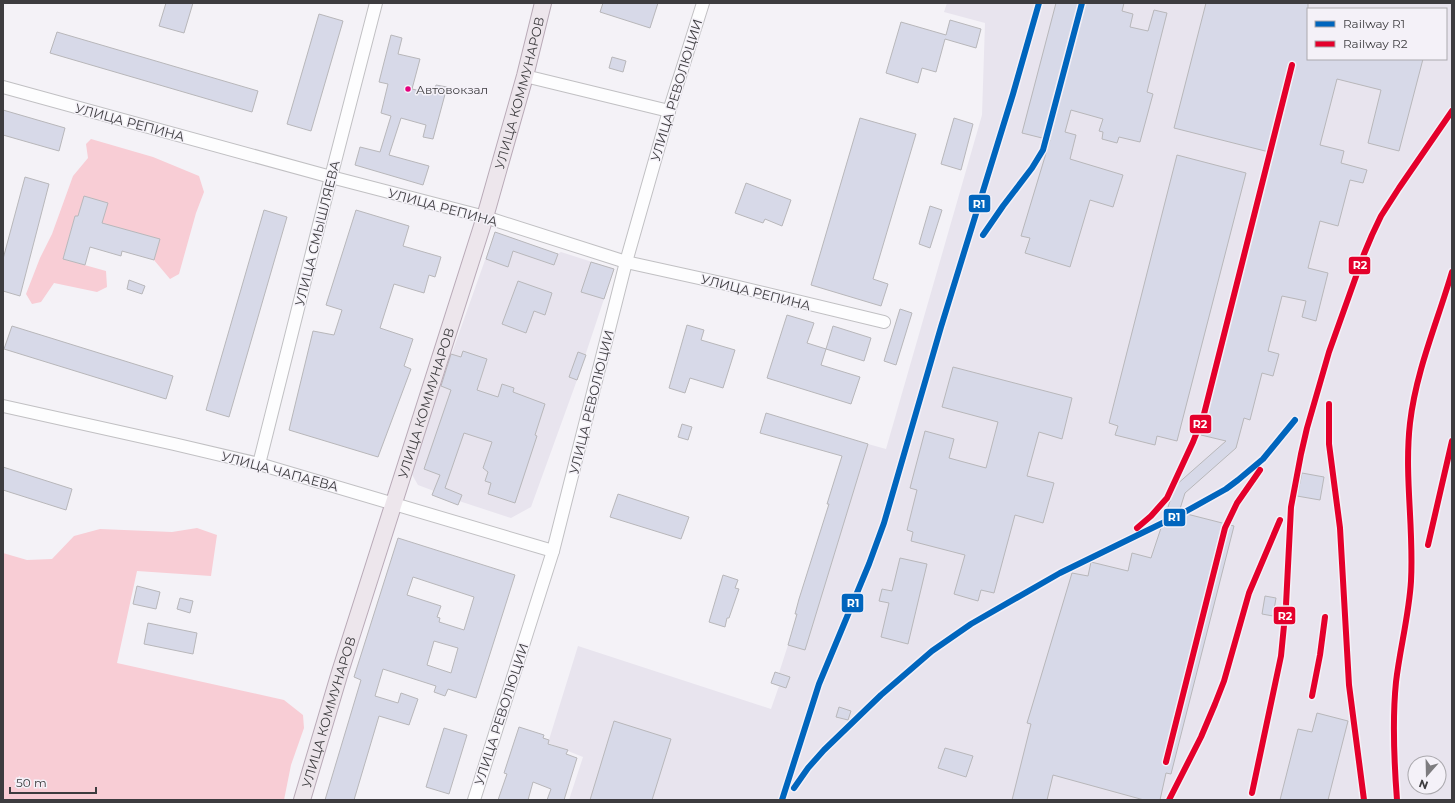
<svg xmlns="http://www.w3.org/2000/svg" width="1455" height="803" font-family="Montserrat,sans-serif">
<rect width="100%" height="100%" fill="#f4f2f7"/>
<g fill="#e8e4ee" fill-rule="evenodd">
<path d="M947 3H1452V800H569L583 757 548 743 578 646 771 709 779 686 771 683 775 672 779 673 788 645 805 650 868 444 886 449 982 115 985 23 944 12ZM1308 9H1446V59H1308ZM1415 763H1439V787H1415Z"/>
<path d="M495 232 557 254 561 252 614 269 577 380 531 507 511 518 459 501 458 505 432 495 434 491 418 485 410 471Z"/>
</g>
<g fill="#f8cdd5">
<path d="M91 139 153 157 199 176 204 192 196 213 179 274 170 279 154 260 160 239 75 216 63 259 106 271 107 287 97 292 54 283 41 302 32 304 26 294 40 258 52 234 73 176 88 158 86 144Z"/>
<path d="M197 528 217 535 211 576 137 571 117 663 284 700 303 715 304 728 291 765 284 800H3V553L27 560 52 559 74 536 100 529 172 532Z"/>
</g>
<g fill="#d7d9e8" stroke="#b8b7ba" fill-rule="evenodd">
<path d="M166 3H193L184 33 159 26Z"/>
<path d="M603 3H658L650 28 600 12Z"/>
<path d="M1056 3H1124L1122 11 1133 14 1130 27 1148 31 1154 10 1167 13 1147 92 1153 94 1140 142 1119 137 1117 143 1102 139 1103 132 1099 131 1103 119 1071 110 1065 132 1076 135 1070 159 1123 175 1113 207 1090 200 1070 267 1025 253 1030 238 1021 236 1050 140 1022 133Z"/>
<path d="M1206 3H1308V59H1423L1399 151 1368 143 1381 90 1337 79 1320 145 1344 151 1341 163 1367 170 1363 183 1350 180 1338 226 1320 221 1308 268 1328 273 1316 321 1302 317 1306 301 1282 296 1268 351 1279 354 1273 376 1262 373 1250 420 1244 418 1236 448 1185 493 1179 512 1234 526 1171 774 1166 773 1160 800H1144L1053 775 1047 800H1012L1031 724 1027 723 1072 573 1088 576 1091 562 1128 571 1132 553 1151 558 1175 486 1226 441 1201 435 1273 153 1174 128Z"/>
<path d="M319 14 343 21 311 131 287 124Z"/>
<path d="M950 20 981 29 976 48 945 39 936 72 922 68 918 83 886 73 901 22 946 35Z"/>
<path d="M57 32 258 91 252 112 50 53Z"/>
<path d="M391 35 402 38 398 54 420 59 412 89 433 94 436 85 447 87 433 139 423 137 426 125 401 118 389 155 429 166 423 185 355 165 360 147 380 152 391 116 381 113 388 84 379 82Z"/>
<path d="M612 57 626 61 623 72 609 68Z"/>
<path d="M3 110 65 128 59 151 3 135Z"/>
<path d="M860 118 916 134 873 279 888 284 881 306 811 285Z"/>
<path d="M954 118 973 124 961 170 941 164Z"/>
<path d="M1177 155 1246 173 1177 441 1157 436 1155 445 1115 435 1118 426 1109 423Z"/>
<path d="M25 177 49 184 20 296 3 291V259Z"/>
<path d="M746 183 791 200 782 226 765 219 763 223 735 213Z"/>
<path d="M84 196 108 203 102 223 160 239 154 260 122 251 121 256 90 247 85 265 63 259 75 216H78Z"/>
<path d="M930 206 942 210 930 248 919 244Z"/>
<path d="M264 210 287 217 229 417 206 410Z"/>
<path d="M356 210 409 226 403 246 441 257 435 277 429 275 424 293 394 284 380 328 413 339 404 366 411 369 378 457 289 430 313 331 334 335 342 310 326 305Z"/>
<path d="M495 232 558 254 554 265 513 251 508 267 486 259Z"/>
<path d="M591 262 614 269 604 299 581 292Z"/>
<path d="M129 280 145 286 142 294 127 289Z"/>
<path d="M518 281 552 293 545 315 534 311 526 333 502 324Z"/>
<path d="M900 309 912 313 896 365 884 361Z"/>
<path d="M787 315 814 323 807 343 826 349 821 365 860 377 851 404 767 378Z"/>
<path d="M687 325 704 330 701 340 735 350 723 388 690 378 685 393 669 388Z"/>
<path d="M12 326 173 376 166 399 4 349Z"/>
<path d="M833 326 871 338 864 361 826 349Z"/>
<path d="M463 351 487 359 477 390 498 397 502 384 514 388 513 392 545 404 535 435 537 436 515 503 488 494 491 483 485 481 488 472 483 468 492 442 464 433 445 488 462 495 458 505 432 495 440 475 424 469 451 390 441 386 451 354 461 357Z"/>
<path d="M578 352 586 355 577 380 569 377Z"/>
<path d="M953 367 1072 398 1062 439 1039 432 1027 476 1054 483 1043 523 1015 515 994 593 981 590 978 601 954 594 965 555 911 541 913 532 907 530 917 490 910 488 925 431 954 439 949 458 986 468 998 422 942 407Z"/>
<path d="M766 413 868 444 805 650 788 645 797 614H795L799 599 829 504H827L842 456 760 433Z"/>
<path d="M682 424 692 427 688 440 678 437Z"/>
<path d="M3 467 72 489 66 510 3 490Z"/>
<path d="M1302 473 1324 477 1320 500 1297 496Z"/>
<path d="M618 494 689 517 681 539 610 517Z"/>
<path d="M398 538 515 575 476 698 448 689 445 696 434 692 436 686 383 669 375 696 398 703 401 693 418 699 409 725 379 716 354 800H325L361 680 354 677ZM413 577 474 597 464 630 439 622 440 618 437 617 441 606 407 595ZM434 641 458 648 451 673 427 665Z"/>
<path d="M900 558 927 564 908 644 881 637 889 603 879 601 882 589 892 591Z"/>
<path d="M723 575 738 580 735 588 739 589 729 618H727L725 627 709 622Z"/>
<path d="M137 586 160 592 156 609 133 604Z"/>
<path d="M1265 596 1276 598 1273 616 1262 614Z"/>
<path d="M180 598 193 601 190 613 177 609Z"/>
<path d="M148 623 197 633 193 654 144 644Z"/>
<path d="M775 672 790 677 786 688 771 683Z"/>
<path d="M839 707 851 711 848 720 836 717Z"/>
<path d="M1317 713 1348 721 1328 800H1280L1298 729 1312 732Z"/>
<path d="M614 721 671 739 652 800H590Z"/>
<path d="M519 727 544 735 543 738 549 740 548 744 568 750 566 754 577 758 564 800H547L551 789 533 782 528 800H498L507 774 504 773Z"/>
<path d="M444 728 467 735 449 794 426 787Z"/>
<path d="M945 748 973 756 966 777 938 768Z"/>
</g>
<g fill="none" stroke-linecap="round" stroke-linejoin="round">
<defs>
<g id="minor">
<path d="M525 76 669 111"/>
<path d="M3 87 331 177 485 217 626 262 726 284 884 322"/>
<path d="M3 406 174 444 259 464 553 551"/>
<path d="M259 464 331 177 376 3"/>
<path d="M474 800 553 551 626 262 669 111 703 3"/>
</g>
<g id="major">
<path id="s1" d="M302 800 340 672 485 217 525 76 543 3"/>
</g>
</defs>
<use href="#minor" stroke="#c1c0c3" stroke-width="14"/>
<use href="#major" stroke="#b9aab7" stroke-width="18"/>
<use href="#minor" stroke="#fdfdfe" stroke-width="12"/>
<use href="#major" stroke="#ede6ec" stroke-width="16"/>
<defs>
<g id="rail-1">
<path d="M983 235 1003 206 1032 168 1043 150 1082 3"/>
<path d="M794 788 808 768 824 750 881 695 932 651 971 624 1060 573 1183 513 1226 489 1238 480 1263 459 1295 420"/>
<path d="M782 800 819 684 869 564 884 523 941 327 1013 94 1039 3"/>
</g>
<g id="rail-2">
<path d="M1329 404V444L1340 528 1349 685 1364 800"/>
<path d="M1137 528 1151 516 1167 498 1193 442 1204 414 1292 65"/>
<path d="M1428 545 1452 441"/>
<path d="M1312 696 1320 655 1325 617"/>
<path d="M1166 762 1225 528 1237 503 1260 470"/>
<path d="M1252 793 1281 656 1286 605 1291 507 1301 454 1307 428 1329 352 1364 254 1372 235 1381 216 1399 188 1452 111"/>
<path d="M1169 800 1201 737 1215 704 1224 681 1249 593 1280 520"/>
<path d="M1397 800C1394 761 1392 721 1396 682 1400 648 1409 615 1411 581 1414 528 1404 476 1410 423 1416 371 1437 323 1452 272"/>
</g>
</defs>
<use href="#rail-1" stroke="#f4f1f8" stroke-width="9"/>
<use href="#rail-2" stroke="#f4f1f8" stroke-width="9"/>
<use href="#rail-1" stroke="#0065bd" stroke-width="6"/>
<use href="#rail-2" stroke="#e4002b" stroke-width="6"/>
</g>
<circle fill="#e5007d" stroke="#f4f1f8" stroke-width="1.5" cx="408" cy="89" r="3.5"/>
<g text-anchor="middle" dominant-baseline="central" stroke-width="3" stroke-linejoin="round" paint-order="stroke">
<g font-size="12" fill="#3d3c3f" stroke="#f4f1f8" text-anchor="start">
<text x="416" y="89">Автовокзал</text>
</g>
<g font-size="13" fill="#3d3c3f" stroke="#f4f1f8">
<text transform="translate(676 90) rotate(-73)">УЛИЦА РЕВОЛЮЦИИ</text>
<text stroke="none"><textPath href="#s1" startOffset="740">УЛИЦА КОММУНАРОВ</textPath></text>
<text transform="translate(130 122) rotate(15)">УЛИЦА РЕПИНА</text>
<text transform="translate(443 207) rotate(15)">УЛИЦА РЕПИНА</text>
<text transform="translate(317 233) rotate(-76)">УЛИЦА СМЫШЛЯЕВА</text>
<text transform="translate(756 292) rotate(14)">УЛИЦА РЕПИНА</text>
<text stroke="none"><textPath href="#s1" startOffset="416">УЛИЦА КОММУНАРОВ</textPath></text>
<text transform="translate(591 402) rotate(-76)">УЛИЦА РЕВОЛЮЦИИ</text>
<text transform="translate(280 471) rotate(15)">УЛИЦА ЧАПАЕВА</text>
<text stroke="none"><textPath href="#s1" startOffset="92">УЛИЦА КОММУНАРОВ</textPath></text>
<text transform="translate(501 714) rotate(-72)">УЛИЦА РЕВОЛЮЦИИ</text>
</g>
</g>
<g stroke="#f4f1f8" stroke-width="1.5">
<rect x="968" y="194" width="23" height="19" rx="4" fill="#0065bd"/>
<rect x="1348" y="256" width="23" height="19" rx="4" fill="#e4002b"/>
<rect x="1189" y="414" width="23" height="20" rx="4" fill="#e4002b"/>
<rect x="1163" y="508" width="23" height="19" rx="4" fill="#0065bd"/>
<rect x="841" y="593" width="23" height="20" rx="4" fill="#0065bd"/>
<rect x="1273" y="606" width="23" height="19" rx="4" fill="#e4002b"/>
</g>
<g font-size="11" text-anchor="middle" font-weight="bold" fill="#fff">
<text x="979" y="208">R1</text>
<text x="1360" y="269">R2</text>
<text x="1200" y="428">R2</text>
<text x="1174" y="521">R1</text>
<text x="853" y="607">R1</text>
<text x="1285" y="620">R2</text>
</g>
<rect width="1455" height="803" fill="none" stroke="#3d3c3f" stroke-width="8"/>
<rect x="1307" y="8" width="140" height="52" fill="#f4f1f8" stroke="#aba9ae"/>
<rect x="1315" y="21" width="20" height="6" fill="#0065bd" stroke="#aba9ae"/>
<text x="1343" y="28" font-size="12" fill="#3d3c3f">Railway R1</text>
<rect x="1315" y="41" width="20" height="6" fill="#e4002b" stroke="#aba9ae"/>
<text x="1343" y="48" font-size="12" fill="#3d3c3f">Railway R2</text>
<g transform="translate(1427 775) rotate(200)"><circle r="19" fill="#f4f1f8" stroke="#aba9ae"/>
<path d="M0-3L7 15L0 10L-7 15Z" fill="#7d7c7f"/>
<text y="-6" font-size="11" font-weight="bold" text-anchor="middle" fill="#3d3c3f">N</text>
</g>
<path d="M10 787v6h86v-6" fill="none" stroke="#3d3c3f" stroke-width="2"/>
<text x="16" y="787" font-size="12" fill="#3d3c3f" stroke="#f4f1f8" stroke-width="3" paint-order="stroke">50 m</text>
</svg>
